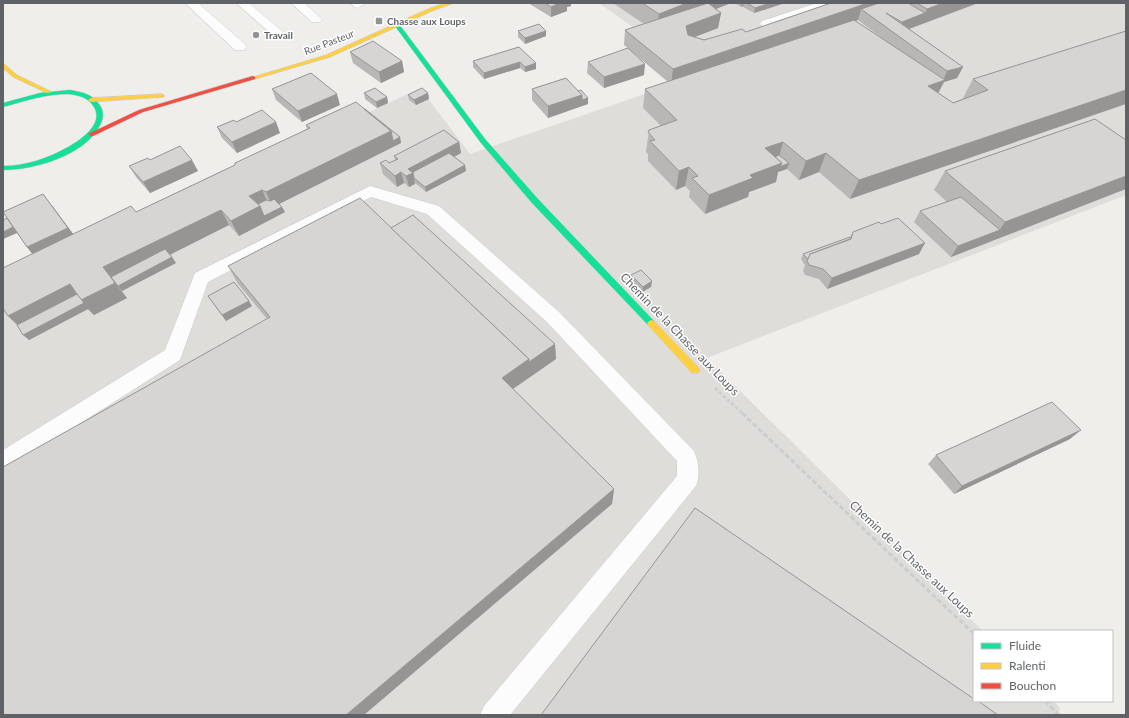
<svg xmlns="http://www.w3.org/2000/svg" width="1129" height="718" font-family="Lato,sans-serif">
<rect width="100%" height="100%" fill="#efeeea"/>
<path fill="#dfddda" d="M599 3H1126V195L707 358 983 631H974V701H1054L1060 708 1058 715H3V286L420 88 470 154 700 75Z"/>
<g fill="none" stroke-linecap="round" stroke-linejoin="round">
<defs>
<g id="lane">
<path d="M185 3H198L245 44 246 47 245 50H235Z"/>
<path d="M236 3H249L284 33 282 36H274Z"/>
<path d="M291 3H304L322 19 320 22H312Z"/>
<path d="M351 3H363L364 4 358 8 354 7Z"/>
<path d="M817 3H835L833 6 770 27 766 28 760 24 762 21Z"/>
<path d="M370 186 439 206 559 312 694 451C699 462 700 475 696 486L510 715H480L484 706 677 476V461L547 322 427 214 371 197 208 282 180 360 10 468 3 470V450L165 350 195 273Z"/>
</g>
<g id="fast">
<path d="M395 24H399L485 139 538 199 654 321 655 323 654 325H648L532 203 481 143 395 26Z"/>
<path d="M70 90C85 93 93 94 101 107 104 113 103 120 100 125 86 155 34 170 3 170V166C14 166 25 164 36 161 53 156 109 132 94 107 89 98 79 95 68 94 45 94 25 101 3 107V103L40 93Z"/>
</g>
<g id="slow">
<path d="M445 3H454L432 11 330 57 255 79 250 78 326 55 428 9Z"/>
<path d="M3 63 17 75 52 92 47 93 13 77 3 68Z"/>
<path d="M162 94 164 95V97L91 102 88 100 91 98Z"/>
<path d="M651 320 654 321 698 367 700 370 698 373H692L648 325 647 323Z"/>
</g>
<path id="jam" d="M253 76 255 77V79L143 112 93 136H91L88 134 139 110Z"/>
</defs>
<use href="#lane" stroke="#cbcccc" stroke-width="1"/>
<use href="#fast" stroke="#cacacb" stroke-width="1"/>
<use href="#slow" stroke="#cacacb" stroke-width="1"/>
<use href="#jam" stroke="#cacacb" stroke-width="1"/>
<path stroke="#cacfcc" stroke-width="2.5" stroke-dasharray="3.5 2" stroke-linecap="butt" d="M715 388 743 414"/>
<g stroke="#cacfcc" stroke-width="3" stroke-dasharray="5 2.5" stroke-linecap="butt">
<path d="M742 413 974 634"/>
<path d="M1045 701 1059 715"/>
</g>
<use href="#lane" fill="#fdfcfc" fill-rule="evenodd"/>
<use href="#fast" fill="#16e098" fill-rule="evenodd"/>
<use href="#slow" fill="#ffcf43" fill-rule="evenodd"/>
<use href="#jam" fill="#f24e42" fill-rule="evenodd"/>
</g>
<g fill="#b8b7b5" fill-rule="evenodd">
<path d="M528 3H571V6L567 7V11L551 17Z"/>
<path d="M613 3H731L716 9 721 13 718 28 695 37 704 40 746 32 831 3H978L909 29 963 67 957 78 944 82 938 93 953 103 964 98H963L973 79 1126 31 850 199 819 172 799 180 787 169 778 172 776 182 749 192 748 197 705 214 689 197 690 191 685 186 676 190 648 161V154L646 152 649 130 661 126 643 108 645 89 668 82 624 45 625 30 644 24ZM858 20 887 42 855 21Z"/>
<path d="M735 3H785L754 13 743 7V6L741 7Z"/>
<path d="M518 31H546V36L525 44 518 37Z"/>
<path d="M519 47 536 69 525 72 520 68 484 79 473 67V61Z"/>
<path d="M350 52 402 61 404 72 381 83 353 63Z"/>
<path d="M588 62 644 75 604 88 587 73Z"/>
<path d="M566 78 588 104 548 118 532 100V89Z"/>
<path d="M272 89 340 105 302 122 276 100Z"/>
<path d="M364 93 387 97 388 103 377 108 365 99Z"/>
<path d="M428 93 429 99 416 105 409 100 408 95Z"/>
<path d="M1095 119 992 241 951 257 914 222 920 211 947 202 934 190 945 171Z"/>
<path d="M236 122 280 133 237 153 222 138 217 127Z"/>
<path d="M306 125 400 137 401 143 279 204 285 212 239 236 229 225 170 255 176 263 122 291 115 282 127 298 94 315 88 309 29 340 17 325 8 316 32 254 17 233 3 239V220L52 205 73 234 136 212 235 165 307 129Z"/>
<path d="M459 142 461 153 454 157 465 165 466 171 426 192 415 183 409 187 404 183 397 187 383 174 380 163H389L395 160 394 156Z"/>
<path d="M150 160 198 171 150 193 136 177 129 166Z"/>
<path d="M391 228 555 344 556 359 513 389 614 489 612 504 267 319 238 284 228 266Z"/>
<path d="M853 232 919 254 827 289 819 279 805 275 803 271 805 265 801 259 803 254 850 237Z"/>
<path d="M631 275 652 281 651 287 642 292 630 281Z"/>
<path d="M208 296 252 306 226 321Z"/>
<path d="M1070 439 954 494 928 464 936 455Z"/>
</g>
<g fill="#969594">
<path d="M559 3H571V6L567 7V11L551 17V7Z"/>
<path d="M687 3H731L657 32 659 14Z"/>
<path d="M742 3H744L743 6 741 7Z"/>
<path d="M770 3H785L754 13 755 8Z"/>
<path d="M868 3H895L861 9 858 20 671 84 673 69Z"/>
<path d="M943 3H978L898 33 902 22 925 13 927 9Z"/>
<path d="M721 13 718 28 684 41 686 26Z"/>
<path d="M546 31V36L525 44V38Z"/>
<path d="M402 61 404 72 381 83 379 72Z"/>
<path d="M520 62V68L484 79V73Z"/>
<path d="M536 63V69L525 72V67Z"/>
<path d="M645 64 644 75 604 88V77Z"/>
<path d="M963 67 957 78 944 82 935 99 928 86 943 81 947 71Z"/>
<path d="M1126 90V104L850 199 859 180Z"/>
<path d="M428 93 429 99 416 105 414 100Z"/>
<path d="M337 94 340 105 302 122 298 111Z"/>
<path d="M582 95V106L548 118V106Z"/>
<path d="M387 97 388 103 377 108 376 102Z"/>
<path d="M588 98V104L582 106V100Z"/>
<path d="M276 122 280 133 237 153 232 142Z"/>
<path d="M391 131 400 137 401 143 273 207 266 192Z"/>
<path d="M459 142 461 153 414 178 415 184 409 187 406 176 408 169Z"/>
<path d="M783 142 778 161 765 148Z"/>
<path d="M826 153 819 172 799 180 806 161Z"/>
<path d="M192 160 198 171 150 193 143 182Z"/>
<path d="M782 163H789L787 169 778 172 776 182 749 192 748 197 705 214 709 195 750 175Z"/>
<path d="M465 165 466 171 426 192 425 187Z"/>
<path d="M689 167 685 186 676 190 679 171Z"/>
<path d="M401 172 404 183 397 187 395 176Z"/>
<path d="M1126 176V189L992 241 1005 222Z"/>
<path d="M262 190 269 206 282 207 285 212 239 236 231 221 249 196Z"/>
<path d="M43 194 77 239 36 258 27 247Z"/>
<path d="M221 210 229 225 115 282 103 267Z"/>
<path d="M8 218 19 232 3 239V232Z"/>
<path d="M1000 230 992 241 951 257 958 246Z"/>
<path d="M925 243 919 254 827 289 832 278Z"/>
<path d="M172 257 176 263 122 291 118 286Z"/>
<path d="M652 281 651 287 642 292 643 287Z"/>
<path d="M115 283 127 298 94 315 88 309 29 340 23 335V330L8 316 70 284Z"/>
<path d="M249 301 252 306 226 321 222 315Z"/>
<path d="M555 344 556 359 504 395 502 378 529 359Z"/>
<path d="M1081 430 1070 439 954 494 962 486Z"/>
<path d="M614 489 612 504 364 715H346Z"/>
</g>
<g fill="#d6d5d3" stroke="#969594">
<path d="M545 3H559L551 7Z"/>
<path d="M642 3H687L659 14Z"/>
<path d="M708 3 721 13 686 26 688 35 704 40 742 29 746 32 831 3H868L673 69 625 30Z"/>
<path d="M747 3H770L755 8Z"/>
<path d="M879 3H908L925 13 902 22 886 13 963 67 947 71 861 9Z"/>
<path d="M917 3H943L927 9Z"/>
<path d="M854 20 945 80 928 86 953 103 988 90 973 79 1126 31V90L859 180 826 153 806 161 783 142 765 148 782 163 750 175 753 178 709 195 692 178 698 176 689 167 679 171 650 141 655 140 648 132 649 130 677 120 645 89Z"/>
<path d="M539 24 546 31 525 38 518 31Z"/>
<path d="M373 41 402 61 379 72 350 52Z"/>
<path d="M519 47 536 63 525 67 520 62 484 73 473 61Z"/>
<path d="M628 48 645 64 604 77 588 62Z"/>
<path d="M311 73 337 94 298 111 272 89Z"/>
<path d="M566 78 582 95 548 106 532 89Z"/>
<path d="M375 88 387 97 376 102 364 93Z"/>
<path d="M422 88 428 93 414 100 408 95Z"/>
<path d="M581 90 588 98 582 100V95L578 91Z"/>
<path d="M356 102 391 131 266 192 262 190 249 196 260 206 231 221 221 210 103 267 115 283 81 300 70 284 8 316 3 308V268L131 206 136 212 235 165V163L310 128 306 125Z"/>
<path d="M364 109H365L400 137 393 141 391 131Z"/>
<path d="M262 110 276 122 232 142 217 127 234 120 236 122Z"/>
<path d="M1095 119 1126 140V176L1005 222 945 171Z"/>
<path d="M444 130 459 142 408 169 413 173 406 176 401 172 395 176 380 163 386 160 389 163 398 159 394 156Z"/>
<path d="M180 146 192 160 143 182 129 166 148 158 150 160Z"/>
<path d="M449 153 465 165 425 187 414 178 413 172Z"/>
<path d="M779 155 789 163 780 167 782 163 775 157Z"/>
<path d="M43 194 68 228 27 247 3 212Z"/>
<path d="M961 197 1000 230 958 246 920 211Z"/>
<path d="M360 198 529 359 502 378 614 489 346 715H3V467L270 317 228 266Z"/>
<path d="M274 199 282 207 264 216 260 206 258 204 266 200 271 201Z"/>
<path d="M413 215 555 344 529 362V359L391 228Z"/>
<path d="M7 218 13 227 3 232V220Z"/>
<path d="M898 218 925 243 832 278 823 269 809 265 807 260 810 254 851 239 853 232 879 222 881 224Z"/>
<path d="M850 237V239L810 254 808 259 803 254Z"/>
<path d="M165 249 172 257 118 286 111 277Z"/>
<path d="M641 270 652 281 643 287 631 275Z"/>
<path d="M234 282 249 301 222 315 208 296Z"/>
<path d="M77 294 84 303 23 335 17 325Z"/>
<path d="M1052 402 1081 430 962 486 936 455Z"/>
<path d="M695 508 974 699V701H978L998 715H541Z"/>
</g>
<g fill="#919496" stroke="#fff" stroke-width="1.5">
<rect x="375" y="17" width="8" height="8" rx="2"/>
<circle cx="256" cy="35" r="4"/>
</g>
<g text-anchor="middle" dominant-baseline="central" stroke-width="3" stroke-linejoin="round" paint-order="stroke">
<g font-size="10" font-weight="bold" fill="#5f6368" stroke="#fff" text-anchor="start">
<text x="387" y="21">Chasse aux Loups</text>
<text x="264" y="35">Travail</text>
</g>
<g font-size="10" fill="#5f6368" stroke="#fff">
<text transform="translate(329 42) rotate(-21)">Rue Pasteur</text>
</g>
<g font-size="12" fill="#5f6368" stroke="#fff">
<text transform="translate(680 334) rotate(46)">Chemin de la Chasse aux Loups</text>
<text transform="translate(912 559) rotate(43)">Chemin de la Chasse aux Loups</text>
</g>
</g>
<rect width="1129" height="718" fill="none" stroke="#5f6368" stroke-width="8"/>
<rect x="973" y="630" width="140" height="72" fill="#ffffff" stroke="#bfc1c3"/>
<rect x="981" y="643" width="20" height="6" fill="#16e098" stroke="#bfc1c3"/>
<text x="1009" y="650" font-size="12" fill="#5f6368">Fluide</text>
<rect x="981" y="663" width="20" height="6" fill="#ffcf43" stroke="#bfc1c3"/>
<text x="1009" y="670" font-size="12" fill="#5f6368">Ralenti</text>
<rect x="981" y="683" width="20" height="6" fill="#f24e42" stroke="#bfc1c3"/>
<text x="1009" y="690" font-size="12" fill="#5f6368">Bouchon</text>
</svg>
